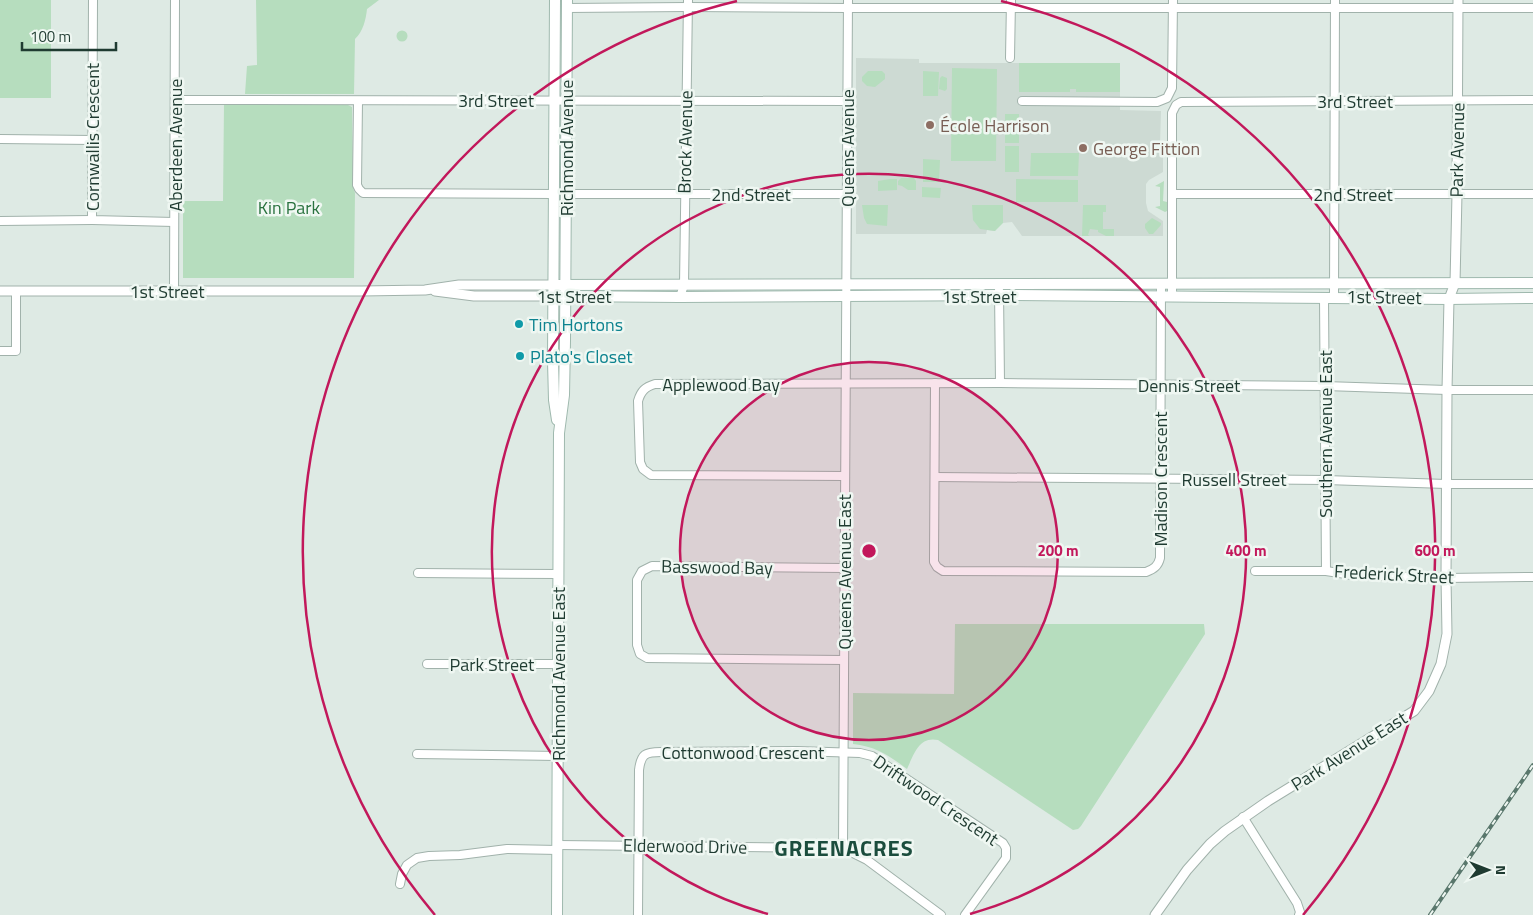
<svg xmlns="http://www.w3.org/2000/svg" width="1533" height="915" font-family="'Titillium Web',sans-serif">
<rect width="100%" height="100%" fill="#deeae4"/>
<path fill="#cddad3" d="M856 58 919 59V63H1120V110L1161 111 1160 146 1163 150V172L1149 180 1146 184V203L1148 211 1163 221V236H1022L1012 222 1003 223V214L995 231 987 230 986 234H856Z"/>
<g fill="#b6ddbe">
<rect x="0" y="0" width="51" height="98"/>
<path d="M256 0H379L367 9C366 19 363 32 355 39L354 94H245L247 66 257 65Z"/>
<circle cx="402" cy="36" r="5.5"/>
<path d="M1019 63H1120V92H1076V89H1070V92H1019Z"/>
<path d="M952 68 997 69 996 161H951Z"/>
<path d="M868 71H882L885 74V79L875 87 867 86 862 81V77Z"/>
<path d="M923 71 939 72 938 96H923Z"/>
<path d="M942 76 947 78V89L945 91 939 89 940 78Z"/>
<path d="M224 104 348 105 352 107 353 188 355 193 354 278H183V201H223Z"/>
<rect x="1005" y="114" width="14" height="29"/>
<rect x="1005" y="146" width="14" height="26"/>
<path d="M1031 153H1079L1078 176H1030Z"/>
<path d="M923 159 940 160 939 182H923Z"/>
<path d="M901 178H914L916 181V190H908L902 186 898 185V181Z"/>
<path d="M890 179H897V190L878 191V181Z"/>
<path d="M1016 179 1078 180V202H1016Z"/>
<path d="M1164 181 1163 201 1167 202V211L1165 212 1155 207 1160 206V187L1155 186Z"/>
<path d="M922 187 941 188 940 198 922 197Z"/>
<path d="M862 205H888L887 226 867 224 864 218Z"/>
<path d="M972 205H1003V223L995 231 980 229 973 220Z"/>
<path d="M1083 205H1106V212H1103V229H1114V236H1106L1098 232V230L1090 229 1088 235 1090 236H1082Z"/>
<path d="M1152 218 1161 223V225L1153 234H1149L1145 228V224Z"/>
<path d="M955 624H1204L1205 634 1081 826 1078 829 1073 830 938 740C919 736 914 754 907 769 890 756 875 746 853 744V693L954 694Z"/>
</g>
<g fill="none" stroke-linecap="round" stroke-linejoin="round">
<defs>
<g id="minor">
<path d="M93 0 92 220 174 222"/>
<path d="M567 8 688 7 848 8H1533"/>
<path d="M1010 58 1011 0"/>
<path d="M175 100 847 101"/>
<path d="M358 101 357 185 359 189 363 193 554 194"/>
<path d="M1022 101 1157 102 1167 98 1172 88 1173 0"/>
<path d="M0 139 93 140"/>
<path d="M566 194H847"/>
<path d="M1172 194H1533"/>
<path d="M0 221 92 220"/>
<path d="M174 290 175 0"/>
<path d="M999 290 1000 383"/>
<path d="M1172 296V113L1176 105 1181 102 1533 100"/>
<path d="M680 297 684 285 688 0"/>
<path d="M1324 297 1326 571"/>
<path d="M1334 297 1335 0"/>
<path d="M0 351H16V292"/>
<path d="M935 383 934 562 937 567 943 571 1146 572C1154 569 1158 566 1160 558L1161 283"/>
<path d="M845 476 651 475 643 469 640 462 638 401C641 391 645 387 655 384L1000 383 1325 386 1447 390H1533"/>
<path d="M935 477 1326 480 1446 484H1533"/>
<path d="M1255 571H1326L1352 575 1446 578 1533 577"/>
<path d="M418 573 559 574"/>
<path d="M844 660 647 658 640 654 637 645V580L642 571 652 566 844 568"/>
<path d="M427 664H558"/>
<path d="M417 754 558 756"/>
<path d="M1243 817 1297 903 1300 912 1299 915"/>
<path d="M558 845 843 848 867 860 941 915"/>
<path d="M843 848 848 0"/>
<path d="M400 884 402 874 407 865 417 858 429 856 460 855 507 849 558 850"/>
<path d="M638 915 639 770C641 754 645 752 661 752L797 751 860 753 872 756 1003 843 1006 848V858L965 915"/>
</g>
<g id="tertiary">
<path d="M0 291H362L425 290 459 285H554"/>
<path d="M435 291 474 296H553"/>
<path d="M1155 915 1187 870 1210 844 1225 831 1268 801 1414 711 1429 691 1441 664 1447 634 1446 578 1447 390 1449 299 1455 283 1457 194 1458 0"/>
</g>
<g id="secondary">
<path d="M555 0 553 361 554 400 557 420"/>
<path d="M554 285 1533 283"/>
<path d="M553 296 680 297 1007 295 1449 299 1533 298"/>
<path d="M557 915 559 433 564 395 565 341 567 0"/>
</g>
</defs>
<use href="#minor" stroke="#a1b2ab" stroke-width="10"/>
<use href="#tertiary" stroke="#a1b2ab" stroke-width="11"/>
<use href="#secondary" stroke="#9fb9ae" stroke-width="12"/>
<use href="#minor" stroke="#fff" stroke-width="8"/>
<use href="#tertiary" stroke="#fff" stroke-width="9"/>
<use href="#secondary" stroke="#fff" stroke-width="10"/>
<defs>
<path id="rail" d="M1430 915 1533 765"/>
</defs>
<use href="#rail" stroke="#59776c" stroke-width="4"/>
<use href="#rail" stroke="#eff7f2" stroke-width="2" stroke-dasharray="5.5" stroke-linecap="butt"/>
</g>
<circle cx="869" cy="551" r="189" fill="#c2185b" fill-opacity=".12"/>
<g fill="none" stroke="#c2185b" stroke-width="2.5">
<circle cx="869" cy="551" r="189"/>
<path d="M768 914A377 377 0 1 1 970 914"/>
<path d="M435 915A566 566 0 0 1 737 1M1001 1A566 566 0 0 1 1303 915"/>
</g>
<g fill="#8d6e63" stroke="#eff7f2" stroke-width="2">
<circle cx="930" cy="125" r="5"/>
<circle cx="1083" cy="148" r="5"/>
</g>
<g fill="#0f9aa8" stroke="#eff7f2" stroke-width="2">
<circle cx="519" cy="324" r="5"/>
<circle cx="520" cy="356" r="5"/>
</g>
<g text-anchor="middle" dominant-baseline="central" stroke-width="5" stroke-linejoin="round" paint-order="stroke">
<g font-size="18" fill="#1f3b31" stroke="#eff7f2">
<text x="496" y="100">3rd Street</text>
<text x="1355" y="101">3rd Street</text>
<text transform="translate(92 137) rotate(-90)">Cornwallis Crescent</text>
<text transform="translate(685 142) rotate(-89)">Brock Avenue</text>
<text transform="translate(175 145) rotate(-90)">Aberdeen Avenue</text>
<text transform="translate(566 148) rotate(-90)">Richmond Avenue</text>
<text transform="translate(847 148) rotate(-90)">Queens Avenue</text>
<text transform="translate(1457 150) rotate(-89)">Park Avenue</text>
<text x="751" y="194">2nd Street</text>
<text x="1353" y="194">2nd Street</text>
<text x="167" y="291">1st Street</text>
<text x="574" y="296">1st Street</text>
<text x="979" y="296">1st Street</text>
<text transform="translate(1384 297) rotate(1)">1st Street</text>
<text x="721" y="384">Applewood Bay</text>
<text x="1189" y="385">Dennis Street</text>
<text transform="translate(1325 434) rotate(-90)">Southern Avenue East</text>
<text transform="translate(1160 479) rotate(-90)">Madison Crescent</text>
<text x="1234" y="479">Russell Street</text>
<text transform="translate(717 567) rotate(1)">Basswood Bay</text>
<text transform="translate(844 572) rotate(-90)">Queens Avenue East</text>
<text transform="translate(1394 574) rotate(3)">Frederick Street</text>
<text x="492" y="664">Park Street</text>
<text transform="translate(558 674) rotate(-90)">Richmond Avenue East</text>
<text transform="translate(1349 751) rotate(-32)">Park Avenue East</text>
<text x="743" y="752">Cottonwood Crescent</text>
<text transform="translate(936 800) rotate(34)">Driftwood Crescent</text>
<text transform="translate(685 846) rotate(1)">Elderwood Drive</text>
</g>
<g font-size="18" fill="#785e54" stroke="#eff7f2" text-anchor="start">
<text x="940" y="125">École Harrison</text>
<text x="1093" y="148">George Fittion</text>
</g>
<g font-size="18" fill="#29723f" stroke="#eff7f2">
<text x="289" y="207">Kin Park</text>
</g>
<g font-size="18" fill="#0d838f" stroke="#eff7f2" text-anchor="start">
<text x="529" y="324">Tim Hortons</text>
<text x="530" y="356">Plato's Closet</text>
</g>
<g font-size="22" font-weight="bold" letter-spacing="1" fill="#1b4d3d" stroke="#eff7f2">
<text x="844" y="848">GREENACRES</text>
</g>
</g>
<circle cx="869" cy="551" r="8" fill="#c2185b" stroke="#eff7f2" stroke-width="2.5"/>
<g font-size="15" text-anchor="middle" font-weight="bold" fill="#c2185b" stroke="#eff7f2" stroke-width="5" stroke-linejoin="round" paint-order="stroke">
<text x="1058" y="556">200 m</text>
<text x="1246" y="556">400 m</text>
<text x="1435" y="556">600 m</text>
</g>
<g transform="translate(1488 870) rotate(90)" stroke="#eff7f2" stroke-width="4" paint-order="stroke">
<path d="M0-4L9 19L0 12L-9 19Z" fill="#1f3b31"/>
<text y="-8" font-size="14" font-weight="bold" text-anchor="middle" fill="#1f3b31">N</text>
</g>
<path d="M22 42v8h94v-8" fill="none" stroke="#1f3b31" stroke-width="2.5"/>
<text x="30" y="42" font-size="15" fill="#1f3b31" stroke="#eff7f2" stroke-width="4" paint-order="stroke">100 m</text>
</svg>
